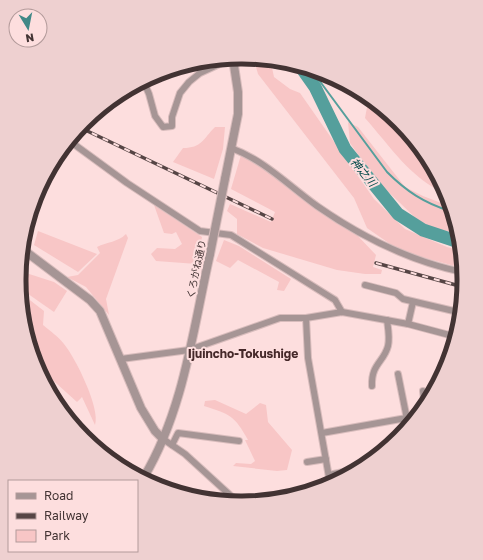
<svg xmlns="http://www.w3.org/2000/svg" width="483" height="560" font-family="'Golos Text','Noto Sans JP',sans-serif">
<rect width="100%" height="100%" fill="#fddede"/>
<g fill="#f8c6c6">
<path d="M254 60 271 63 274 77 290 89 300 93 374 199 405 229 447 247 458 250 462 268 418 256 393 246 367 228 354 198 258 74Z"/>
<path d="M368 102 399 123 446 194C411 179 390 146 365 118Z"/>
<path d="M348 122 358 127 405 187 423 196 449 206 455 233 424 226 376 180 350 143Z"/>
<path d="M215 127H225L223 149 214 179 173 162 183 148C202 148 203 139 215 127Z"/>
<path d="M241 155 270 173 357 235 376 255 373 267 382 270 381 274H365L337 270 263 248 237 234V219L227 211 230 204 271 222 275 212 231 189Z"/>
<path d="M154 205 202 237 197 264 156 261 151 254 157 248 175 249 182 244 176 232 172 234 164 233Z"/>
<path d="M38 231 97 254 78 272 34 245Z"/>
<path d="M126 234 128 238 106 299 109 315 86 287 67 277 78 275 100 253 97 247C107 242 118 242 126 234Z"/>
<path d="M224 240 239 246 291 279 284 291 277 290 279 282 238 260 230 268 216 261Z"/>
<path d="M23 272 54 282 67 291 54 312 21 289 19 280Z"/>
<path d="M22 294 44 311 43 325C50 331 59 337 64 344 75 357 101 409 95 425L82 397 77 402 36 365Z"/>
<path d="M215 400 246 414 260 403 266 405 268 422 292 450 287 470 277 471 233 466 236 463 251 464 255 461 245 440H248C234 415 231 415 204 406L205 401Z"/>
</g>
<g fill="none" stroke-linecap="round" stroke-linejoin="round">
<path stroke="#559f9c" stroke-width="2" d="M313 72 387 172C406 191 424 203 450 211"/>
<path stroke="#559f9c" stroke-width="13" d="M303 70 315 87 345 149 398 214 423 230 456 241"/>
<defs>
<g id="minor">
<path d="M146 87 149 94 155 116 163 127 172 126V117L180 93 189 82 200 73 228 60"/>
<path d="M71 142 127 183 200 231 231 235 335 300 342 312"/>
<path d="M231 148C264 160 289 186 317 206 360 236 410 261 462 272"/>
<path d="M365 285 396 293 403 299 458 312"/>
<path d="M306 318 308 358 330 483"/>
<path d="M408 324 413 302"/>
<path d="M121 359 189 350 280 318H306L342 312 408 324 453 336"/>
<path d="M398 374 408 424"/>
<path d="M372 386C371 364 384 362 388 346 390 338 388 328 387 320"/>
<path d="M423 391 424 399"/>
<path d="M322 433 412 417"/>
<path d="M163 439 185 454 231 496 242 502"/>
<path d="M172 445 178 433 239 441"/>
<path d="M307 462 326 459"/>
<path d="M329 475 348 471"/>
</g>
<g id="tertiary">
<path d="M225 179 238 114V92L233 59"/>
<path d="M25 251 90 300 100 311 141 408 155 431 163 439"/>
<path d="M144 477C184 410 193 329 210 254"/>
</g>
</defs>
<use href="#minor" stroke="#d8bcbc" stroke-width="8"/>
<use href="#tertiary" stroke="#d8bcbc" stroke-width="10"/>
<use href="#minor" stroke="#a69595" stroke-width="6"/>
<use href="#tertiary" stroke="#a69595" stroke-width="8"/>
<defs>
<g id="rail">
<path d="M81 128 272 219"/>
<path d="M376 263 463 287"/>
</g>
</defs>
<use href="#rail" stroke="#564545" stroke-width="3.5"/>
<use href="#rail" stroke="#fddede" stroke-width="2" stroke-dasharray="6" stroke-linecap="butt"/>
<defs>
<path id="tertiary-bridge" d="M210 254 225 179"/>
</defs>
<use href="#tertiary-bridge" stroke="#d8bcbc" stroke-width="10" stroke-linecap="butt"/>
<use href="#tertiary-bridge" stroke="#a69595" stroke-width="8"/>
</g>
<g text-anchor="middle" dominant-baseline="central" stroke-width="4" stroke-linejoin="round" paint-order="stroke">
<g font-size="10" fill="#423333" stroke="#fddede">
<text transform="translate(196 269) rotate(-78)">くろがね通り</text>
</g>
<g font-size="11" font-style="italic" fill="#024a49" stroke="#fddede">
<text transform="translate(364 172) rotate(51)">神之川</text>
</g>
<g font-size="12" font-weight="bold" fill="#452829" stroke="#fddede">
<text x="243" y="353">Ijuincho-Tokushige</text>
</g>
</g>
<path d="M0 0H483V560H0ZM241 64H242A215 215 0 0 1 457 279V281A215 215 0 0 1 242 496H241A215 215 0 0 1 26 281V279A215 215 0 0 1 241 64Z" fill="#eed0d0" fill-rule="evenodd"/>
<path fill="none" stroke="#423333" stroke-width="5" d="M241 64H242A215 215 0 0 1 457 279V281A215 215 0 0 1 242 496H241A215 215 0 0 1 26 281V279A215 215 0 0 1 241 64Z"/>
<rect x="8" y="480" width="130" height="72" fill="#fddede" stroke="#b29a9a"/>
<rect x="16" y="493" width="20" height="6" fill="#a69595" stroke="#b29a9a"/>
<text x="44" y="500" font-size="12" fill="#423333">Road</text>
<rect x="16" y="513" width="20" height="6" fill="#564545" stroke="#b29a9a"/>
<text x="44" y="520" font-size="12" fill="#423333">Railway</text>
<rect x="16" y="530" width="20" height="12" fill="#f8c6c6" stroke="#b29a9a"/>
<text x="44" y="540" font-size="12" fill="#423333">Park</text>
<g transform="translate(28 28) rotate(170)"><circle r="19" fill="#fddede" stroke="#b29a9a"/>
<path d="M0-3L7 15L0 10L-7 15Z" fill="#418887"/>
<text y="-6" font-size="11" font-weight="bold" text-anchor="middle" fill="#423333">N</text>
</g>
</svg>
